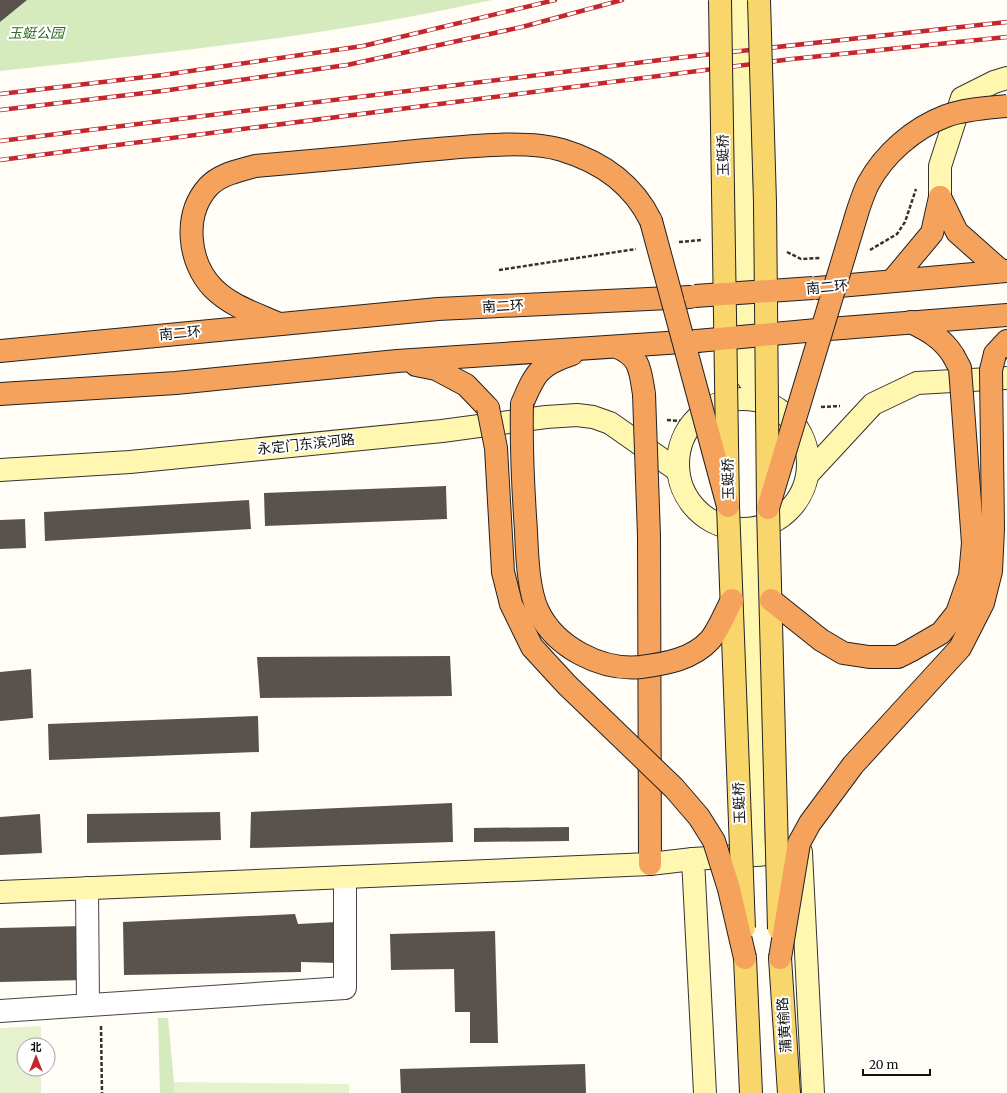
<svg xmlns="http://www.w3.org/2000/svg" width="1007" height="1093" font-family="Merriweather,'Noto Sans SC',serif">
<rect width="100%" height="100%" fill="#fffdf5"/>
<g fill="#d5ebbd">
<path d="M0 0H492C330 36 165 53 0 71Z"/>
<path d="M158 1018H168L175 1093H160Z"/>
</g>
<g fill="#e6f2cf">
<path d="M41 1026V1045H24V1069H41V1093H0V1028Z"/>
<path d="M174 1082 349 1084V1093H174Z"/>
</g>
<g fill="#5a524d">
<path d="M0 0H27L0 22Z"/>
<path d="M446 486 447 519 265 526 264 493Z"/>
<path d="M249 500 251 529 45 541 44 512Z"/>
<path d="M25 519 26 548 0 549V520Z"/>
<path d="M450 656 452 696 260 698 257 657Z"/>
<path d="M31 669 33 718 0 721V672Z"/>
<path d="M258 716 259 752 49 760 48 724Z"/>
<path d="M452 803 453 842 250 848 251 812Z"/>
<path d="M220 812 221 840 87 843V814Z"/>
<path d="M40 814 42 853 0 855V817Z"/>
<path d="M569 827V841L474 842V828Z"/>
<path d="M295 914 298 924 337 922 339 963 301 962V972L124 975 123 922Z"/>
<path d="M83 926 84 980 0 982V928Z"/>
<path d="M495 931 498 1043H470V1012H455L454 969 391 970 390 934Z"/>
<path d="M585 1064 586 1093H401L400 1069Z"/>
</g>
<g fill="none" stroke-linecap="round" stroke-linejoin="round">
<defs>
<g id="street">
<path d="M87 888 88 1005"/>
<path d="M0 1011 345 988V877"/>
</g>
<g id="secondary">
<path d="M737 0 747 377 765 402"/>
<path d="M940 197V166L962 98 994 82 1007 78"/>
<circle cx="743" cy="464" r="65"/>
<path d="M0 470 130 462 442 431 546 417 577 415 593 417 610 423 677 470"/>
<path d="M809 473 873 404 917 383 1007 378"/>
<path d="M754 855 750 547 769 524"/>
<path d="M0 892 650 864 693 859"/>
<path d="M705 1093 693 859 801 852 813 1093"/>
</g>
<g id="primary">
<path d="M745 958 751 1093"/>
<path d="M780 958 789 1093"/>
</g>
<g id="highway">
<path d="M940 197 957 232 1001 271"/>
<path d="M892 281 932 233 940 197"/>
<path d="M817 288 1007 271"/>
<path d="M911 322C929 331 942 338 953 355"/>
<path d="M277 323C254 313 231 306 213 288 188 262 183 215 208 187 220 174 238 171 255 166 312 161 369 156 426 150 464 147 526 139 562 150 602 162 633 184 651 221"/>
<path d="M817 330 1007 315"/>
<path d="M617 347C641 357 640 371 644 394"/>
<path d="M0 351 438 309 690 297"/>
<path d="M995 354 1007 341"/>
<path d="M416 365 436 369 466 385 488 408"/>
<path d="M0 394 176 383 397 361 697 341"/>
<path d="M522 404C535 373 539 365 572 354"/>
<path d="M649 536 650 864"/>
</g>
</defs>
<use href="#street" stroke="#444" stroke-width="24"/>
<use href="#secondary" stroke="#333" stroke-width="24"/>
<use href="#primary" stroke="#222" stroke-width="24"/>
<use href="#highway" stroke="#222" stroke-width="24"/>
<g stroke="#333" stroke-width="2.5" stroke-dasharray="4 2" stroke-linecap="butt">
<path d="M679 242 702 240"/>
<path d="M870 250 897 234 905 222 916 189"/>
<path d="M787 252 801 259 820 258"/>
<path d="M499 270 636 249"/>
<path d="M821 407 840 406"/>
<path d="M667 420 682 421"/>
<path d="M101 1026 102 1093"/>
</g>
<use href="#street" stroke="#fff" stroke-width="22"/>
<use href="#secondary" stroke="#fff6b0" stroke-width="22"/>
<use href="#primary" stroke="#f9d66b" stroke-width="22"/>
<use href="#highway" stroke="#f5a25d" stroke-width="22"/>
<defs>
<g id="rail">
<path d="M0 94 163 75 363 46 555 0"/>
<path d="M0 110 162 91 347 65 522 27 622 0"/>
<path d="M0 141 685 57 1007 22"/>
<path d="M0 160 792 59 1007 37"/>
</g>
</defs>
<use href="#rail" stroke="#c4262e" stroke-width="4.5"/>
<use href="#rail" stroke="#fff" stroke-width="3" stroke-dasharray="9" stroke-linecap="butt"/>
<defs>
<g id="primary-bridge">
<path d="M720 0 728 506 744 928"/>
<path d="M759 0 765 202 768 508 779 929"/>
</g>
<g id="highway-bridge">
<path d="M651 221 728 506"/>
<path d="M695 296 813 288"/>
<path d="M697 341 817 330"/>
<path d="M644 394 649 536"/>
<path d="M522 404C521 446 523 488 526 531 527 554 528 590 538 611 555 647 601 671 641 667 665 664 693 659 710 640 718 631 726 611 732 600"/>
<path d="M488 408 496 448 503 572 511 604 532 647 567 685 674 788 699 817 714 841 729 889 745 958"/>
<path d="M768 508 858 210C861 201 864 192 868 184 884 154 914 128 946 116 965 109 987 108 1007 106"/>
<path d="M771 600 821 640 843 653 869 657H898L910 651 941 633 957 613 970 576 973 543 960 368 953 355"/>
<path d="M780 958 799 843 810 823 853 765 960 648 983 603 991 571 993 529 991 370 995 354"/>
</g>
</defs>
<use href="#primary-bridge" stroke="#222" stroke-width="24" stroke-linecap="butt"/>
<use href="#highway-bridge" stroke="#222" stroke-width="24" stroke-linecap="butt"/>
<use href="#primary-bridge" stroke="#f9d66b" stroke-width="22"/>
<use href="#highway-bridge" stroke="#f5a25d" stroke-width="22"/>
</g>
<g text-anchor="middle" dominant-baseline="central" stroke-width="4" stroke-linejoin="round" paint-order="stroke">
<g font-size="14" font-style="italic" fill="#2f6b1f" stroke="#fff">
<text x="36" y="33">玉蜓公园</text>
</g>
<g font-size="14" fill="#111" stroke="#fff">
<text transform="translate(723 155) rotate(-91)">玉蜓桥</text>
<text transform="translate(827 287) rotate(-5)">南二环</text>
<text transform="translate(503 306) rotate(-3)">南二环</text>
<text transform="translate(180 333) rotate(-5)">南二环</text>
<text transform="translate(306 444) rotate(-6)">永定门东滨河路</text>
<text transform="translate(728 479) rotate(-91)">玉蜓桥</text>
<text transform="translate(739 803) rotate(-92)">玉蜓桥</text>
<text transform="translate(784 1025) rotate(-94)">蒲黄榆路</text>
</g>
</g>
<g transform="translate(36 1057)"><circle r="19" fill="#ffffff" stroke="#a0a0a0"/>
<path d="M0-3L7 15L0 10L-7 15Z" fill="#c4262e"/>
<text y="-6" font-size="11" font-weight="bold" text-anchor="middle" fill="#111111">北</text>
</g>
<path d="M863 1069v6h67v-6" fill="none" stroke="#111111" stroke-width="2"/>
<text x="869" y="1069" font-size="12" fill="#111111" stroke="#ffffff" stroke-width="3" paint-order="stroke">20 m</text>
</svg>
